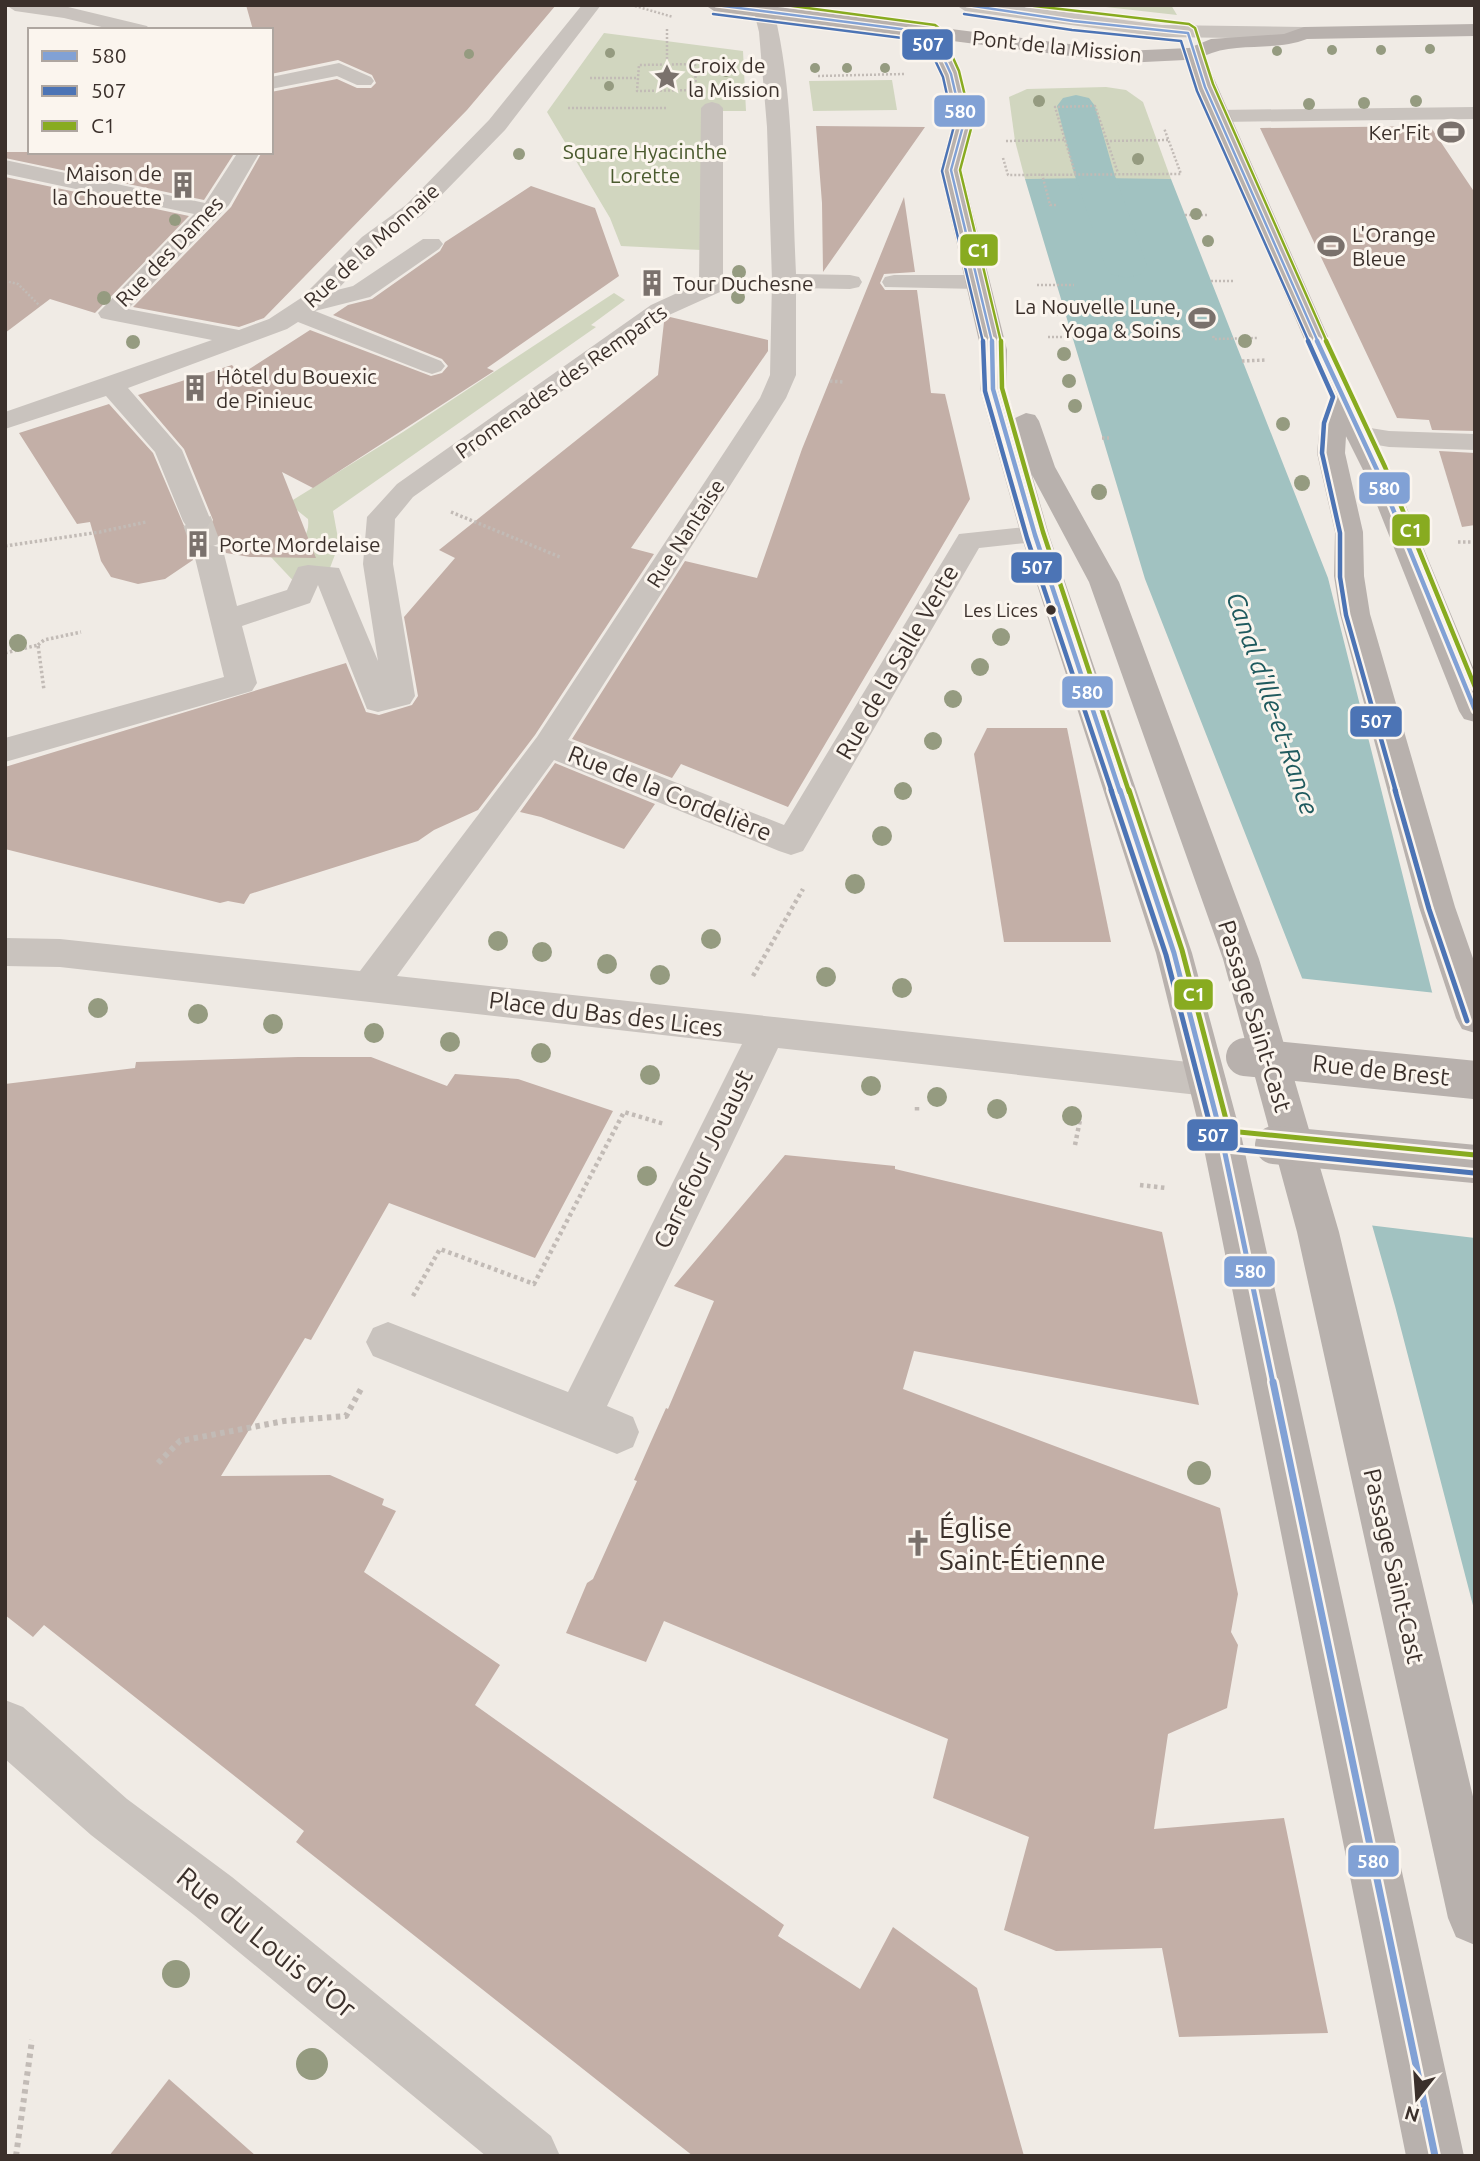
<svg xmlns="http://www.w3.org/2000/svg" width="1480" height="2161" font-family="Ubuntu,sans-serif">
<rect width="100%" height="100%" fill="#f0ebe5"/>
<g fill="#d1d6bf">
<path d="M1088 5H1171L1177 15Z"/>
<path d="M604 33 743 51 746 111H704L701 250 621 246 610 218 547 112Z"/>
<path d="M892 80 897 110 813 111 809 81Z"/>
<path d="M1106 87 1126 90 1143 102 1171 179H1025L1015 141 1009 97 1027 89Z"/>
<path d="M614 293 625 300 591 325 596 327 333 511 339 544 325 581 300 588 270 556C289 548 311 543 308 519L288 503 403 432Z"/>
</g>
<path fill="#a1c2c1" d="M1097 178 1171 179 1328 578 1432 992 1475 1117V1613L1395 1306 1302 978 1145 579 1025 179Z"/>
<path fill="#f0ebe5" d="M1298 978 1436 993 1475 1106V1238L1368 1225Z"/>
<g fill="none" stroke-linecap="round" stroke-linejoin="round">
<path fill="#a1c2c1" fill-rule="evenodd" d="M1076 95 1089 98 1095 106 1114 173 1147 265 1141 274 1126 278 1111 274 1105 265 1074 173 1057 106 1063 98Z"/>
</g>
<g fill="#c3afa7">
<path d="M246 5H556L467 110 264 318 239 327 133 307 231 207 262 152H271V92L337 79 357 88H371L376 83 372 75 338 60 271 74V30H253Z"/>
<path d="M816 126 925 127 823 272 822 203Z"/>
<path d="M1430 126 1475 193V431L1432 430 1429 420 1397 418 1260 128Z"/>
<path d="M5 152H235L204 200 5 158Z"/>
<path d="M5 177 189 216 95 313 50 299 5 333Z"/>
<path d="M531 186 595 208 619 276 487 368 494 371 313 488 282 472 316 558 250 557 226 553 220 544 208 542 197 545 192 552 193 560 165 579 138 584 111 577 101 561 90 522 77 524 19 433 109 404 153 453 185 528 196 533 208 530 213 520 184 449 138 395 232 365 240 375 310 330 431 376 442 373 448 366 442 359 333 315 348 305 372 299 440 251 445 242Z"/>
<path d="M904 197 915 272 884 274 880 283 885 290H917L931 393 945 394 970 499 788 807 681 764 672 778 572 739 685 561 757 578 802 449Z"/>
<path d="M670 317 768 340V351L631 548 654 554 535 735 478 810 434 830 418 841 250 894 244 904 228 901 220 903 5 849V767L346 663 366 712 379 715 412 705 418 696 404 617 455 558 439 550 658 375 664 322Z"/>
<path d="M1439 451 1475 453V525L1462 527Z"/>
<path d="M987 728H1067L1111 942H1004L974 754Z"/>
<path d="M555 763 655 804 624 849 541 817 520 812Z"/>
<path d="M298 1057H371L447 1086 455 1074 518 1079 613 1111 535 1258 389 1203 311 1340 305 1338 221 1476 330 1475 384 1499 382 1505 396 1511 364 1572 500 1665 475 1705 784 1925 778 1936 860 1989 893 1927 977 1988 1024 2156H693L296 1842 304 1831 44 1625 33 1637 5 1615V1084L135 1068 136 1062Z"/>
<path d="M785 1155 895 1166V1169L1162 1232 1199 1405 914 1351 903 1389 1220 1508 1238 1594 1231 1632 1238 1645 1227 1708 1168 1734 1154 1829 1284 1818 1328 2033 1179 2037 1162 1948 1056 1951 1004 1930 1029 1837 933 1798 948 1739 664 1621 646 1662 566 1633 587 1583 593 1579 637 1481 634 1480 649 1446 666 1408 668 1409 714 1301 674 1286Z"/>
<path d="M169 2079 256 2156H109Z"/>
</g>
<g fill="none" stroke-linecap="round" stroke-linejoin="round">
<path stroke="#ccc6c0" stroke-width="29" stroke-dasharray="29 15" stroke-linecap="butt" d="M197 521 209 554"/>
<g stroke="#c2bbb6" stroke-width="2.5" stroke-dasharray="2 2" stroke-linecap="butt">
<path d="M635 6 673 17"/>
<path d="M667 29V65"/>
<path d="M695 64 696 90 637 91 639 65Z"/>
<path d="M818 76 904 74"/>
<path d="M590 78H638"/>
<path d="M568 108H668"/>
<path d="M1006 141 1065 140"/>
<path d="M1106 141 1168 140"/>
<path d="M1003 158 1008 175 1181 174 1164 128"/>
<path d="M1075 173 1055 107 1095 106 1118 173"/>
<path d="M1042 174 1050 205H1058"/>
<path d="M1185 215H1207"/>
<path d="M5 281 18 284 40 306"/>
<path d="M1211 281H1234"/>
<path d="M1037 285H1074"/>
<path d="M1213 336 1214 339 1258 338"/>
<path d="M1048 337H1072"/>
</g>
<g stroke="#c2bbb6" stroke-width="3.5" stroke-dasharray="2.5 2.5" stroke-linecap="butt">
<path d="M1242 361 1266 360"/>
<path d="M830 381 843 382"/>
<path d="M1102 438H1109"/>
<path d="M451 512 560 557"/>
<path d="M1458 542H1475"/>
<path d="M5 546 100 532 146 522"/>
<path d="M38 645 44 640 81 632"/>
<path d="M5 653 38 645 44 690"/>
</g>
<g stroke="#c2bbb6" stroke-width="4.5" stroke-dasharray="3.5 3.5" stroke-linecap="butt">
<path d="M753 976 803 889"/>
<path d="M917 1107V1113"/>
<path d="M1075 1145 1080 1120"/>
<path d="M1140 1185 1166 1188"/>
<path d="M413 1296 440 1249 534 1284 624 1112 664 1124"/>
</g>
<g stroke="#c2bbb6" stroke-width="6" stroke-dasharray="4.5 4.5" stroke-linecap="butt">
<path d="M158 1463 180 1441 284 1421 346 1416 361 1389"/>
<path d="M16 2156 32 2040"/>
</g>
<g fill="#c9c3be" fill-rule="evenodd">
<path d="M6 5 64 6 147 26 150 30H114L64 18 15 11Z"/>
<path d="M582 5H601L505 130 422 215 378 247 337 290 353 286 423 239H439L443 244 439 249 370 297 315 311 441 361 445 366 441 371 432 374 423 371 298 322 287 329 128 388 182 450 211 521 207 527 197 530 187 527 183 521 155 452 106 396 5 429V412L212 340 110 320 101 318 98 313 194 214 5 174V160L205 203 238 152H260L229 205 128 309 239 330 269 319 301 298 362 237 406 205 489 120Z"/>
<path d="M956 5H1011L1162 25 1304 27 1311 29 1314 33 1311 37 1304 39 1162 37 965 11Z"/>
<path d="M764 6 774 12C794 90 792 192 796 274L850 275 859 277 862 282 859 287 850 289 796 288V375L786 398 568 740 784 825 959 534 1035 526 1045 529 1049 535 1045 541 979 548 803 851 791 855 779 851 554 760 397 976 1207 1064 1221 1069 1226 1080 1221 1091 1207 1096 778 1048 607 1406 633 1417 639 1432 633 1447 617 1454 373 1356 366 1342 373 1328 388 1322 568 1392 742 1044 60 967 5 966V938L60 939 360 971 537 737 760 398 770 375 772 281 767 127 759 32 754 12Z"/>
<path d="M339 63 371 77 374 81 371 85H357L337 76 271 89V77Z"/>
<path d="M712 102 719 104 723 108V287L720 292 669 315 413 497 395 519 393 564 415 696 410 704 378 712 367 709 318 585 310 603 242 626 257 683 252 691 5 762V738L224 677 194 554 199 547 209 545 219 547 224 554 237 606 287 590 298 567 308 565 339 568 378 661 363 564 367 517 397 484 651 305 699 283 701 108 705 104Z"/>
<path d="M1475 107V119L1217 122 1209 121 1206 116 1209 111 1217 110Z"/>
<path d="M894 275H978L987 277 990 282 987 287 978 289 885 287 882 282 885 277Z"/>
<path d="M1358 426 1389 431 1475 434V450L1389 447 1348 440 1345 434 1348 428Z"/>
<path d="M5 1700 23 1707 127 1799 232 1877 551 2136 560 2156H486L194 1915 91 1835 5 1759Z"/>
</g>
<path fill="#b8b1ad" fill-rule="evenodd" d="M705 5H762L1124 51 1189 48 1211 39 1284 34 1304 27 1475 24V36L1307 39C1274 52 1235 41 1204 56L1371 434 1391 470 1475 672V722L1464 719 1459 711 1363 470 1346 436 1345 453 1363 532 1364 576 1370 614 1455 907 1475 964V1033L1462 1029 1456 1018 1419 907 1340 614 1334 576 1335 532 1317 453 1320 424 1329 397 1185 60 1124 63 945 40 961 74 974 126 962 170 1007 350 1006 389 1015 418 1026 413 1035 415 1039 421 1055 467 1119 582 1259 959 1339 1232 1475 1805V1945L1456 1937 1448 1918 1297 1232 1223 959 1089 582 1032 475 1049 535 1192 953 1242 1139 1464 2156H1406L1202 1139 1156 953 1021 535 980 389 981 350 940 170 952 126 941 74 924 38 714 11Z"/>
<g stroke="#b8b1ad" stroke-width="38">
<path d="M1245 1057 1475 1080"/>
<path d="M1274 1145 1475 1164"/>
</g>
<defs>
<g id="bus-1-far3">
<path d="M716 5 932 33 951 74 963 126 951 170 992 342"/>
<path d="M967 5 1073 21 1188 33 1205 87 1318 342"/>
</g>
<g id="bus-1-far2">
<path d="M992 341 993 389 1035 535 1120 792"/>
<path d="M1317 341 1377 470 1475 710"/>
</g>
<path id="bus-1-far1" d="M1120 790 1174 953 1222 1139 1273 1383"/>
<path id="bus-1" d="M1273 1382 1435 2156"/>
<g id="bus-2-far2">
<path d="M713 14 926 41 943 77 954 126 942 171 983 342"/>
<path d="M964 14 1072 30 1181 41 1197 91 1309 342"/>
</g>
<g id="bus-2-far1">
<path d="M983 341 985 391 1027 538 1112 792"/>
<path d="M1308 341 1333 397 1324 423 1322 453 1340 533V577L1346 615 1396 792"/>
</g>
<g id="bus-2">
<path d="M1111 790 1166 955 1215 1144 1221 1148 1474 1173"/>
<path d="M1395 790 1429 909 1467 1021"/>
</g>
<g id="bus-3-far2">
<path d="M785 5 935 25 940 29 959 71 972 125 960 170 1001 342"/>
<path d="M1026 5 1189 24 1195 28 1213 84 1327 342"/>
</g>
<g id="bus-3-far1">
<path d="M1001 341 1002 388 1043 532 1129 792"/>
<path d="M1326 341 1385 467 1475 687"/>
</g>
<path id="bus-3" d="M1129 790 1182 950 1229 1131 1475 1155"/>
</defs>
<use href="#bus-1-far3" stroke="#fbf5ee" stroke-width="5"/>
<use href="#bus-1-far2" stroke="#fbf5ee" stroke-width="9"/>
<use href="#bus-1-far1" stroke="#fbf5ee" stroke-width="10"/>
<use href="#bus-1" stroke="#fbf5ee" stroke-width="12"/>
<use href="#bus-2-far2" stroke="#fbf5ee" stroke-width="5"/>
<use href="#bus-2-far1" stroke="#fbf5ee" stroke-width="9"/>
<use href="#bus-2" stroke="#fbf5ee" stroke-width="10"/>
<use href="#bus-3-far2" stroke="#fbf5ee" stroke-width="5"/>
<use href="#bus-3-far1" stroke="#fbf5ee" stroke-width="9"/>
<use href="#bus-3" stroke="#fbf5ee" stroke-width="10"/>
<use href="#bus-1-far3" stroke="#81a1d5" stroke-width="2.5"/>
<use href="#bus-1-far2" stroke="#81a1d5" stroke-width="4.5"/>
<use href="#bus-1-far1" stroke="#81a1d5" stroke-width="5"/>
<use href="#bus-1" stroke="#81a1d5" stroke-width="7"/>
<use href="#bus-2-far2" stroke="#4c74b5" stroke-width="2.5"/>
<use href="#bus-2-far1" stroke="#4c74b5" stroke-width="4.5"/>
<use href="#bus-2" stroke="#4c74b5" stroke-width="5"/>
<use href="#bus-3-far2" stroke="#88ab20" stroke-width="2.5"/>
<use href="#bus-3-far1" stroke="#88ab20" stroke-width="4.5"/>
<use href="#bus-3" stroke="#88ab20" stroke-width="5"/>
</g>
<g fill="#959b80">
<circle cx="1430" cy="49" r="5"/>
<circle cx="1332" cy="50" r="5"/>
<circle cx="1381" cy="50" r="5"/>
<circle cx="1277" cy="51" r="5"/>
<circle cx="610" cy="53" r="5"/>
<circle cx="469" cy="54" r="5"/>
<circle cx="815" cy="68" r="5"/>
<circle cx="847" cy="68" r="5"/>
<circle cx="885" cy="68" r="5"/>
<circle cx="726" cy="72" r="5"/>
<circle cx="609" cy="86" r="5"/>
<circle cx="1039" cy="101" r="6"/>
<circle cx="1416" cy="101" r="6"/>
<circle cx="1364" cy="103" r="6"/>
<circle cx="1309" cy="104" r="6"/>
<circle cx="519" cy="154" r="6"/>
<circle cx="1138" cy="159" r="6"/>
<circle cx="1196" cy="214" r="6"/>
<circle cx="175" cy="220" r="6"/>
<circle cx="1208" cy="241" r="6"/>
<circle cx="739" cy="272" r="7"/>
<circle cx="738" cy="297" r="7"/>
<circle cx="104" cy="298" r="7"/>
<circle cx="1055" cy="309" r="7"/>
<circle cx="1245" cy="341" r="7"/>
<circle cx="133" cy="342" r="7"/>
<circle cx="1064" cy="354" r="7"/>
<circle cx="1069" cy="381" r="7"/>
<circle cx="1075" cy="406" r="7"/>
<circle cx="1283" cy="424" r="7"/>
<circle cx="1302" cy="483" r="8"/>
<circle cx="1099" cy="492" r="8"/>
<circle cx="1001" cy="637" r="9"/>
<circle cx="18" cy="643" r="9"/>
<circle cx="980" cy="667" r="9"/>
<circle cx="953" cy="699" r="9"/>
<circle cx="933" cy="741" r="9"/>
<circle cx="903" cy="791" r="9"/>
<circle cx="882" cy="836" r="10"/>
<circle cx="855" cy="884" r="10"/>
<circle cx="711" cy="939" r="10"/>
<circle cx="498" cy="941" r="10"/>
<circle cx="542" cy="952" r="10"/>
<circle cx="607" cy="964" r="10"/>
<circle cx="660" cy="975" r="10"/>
<circle cx="826" cy="977" r="10"/>
<circle cx="902" cy="988" r="10"/>
<circle cx="98" cy="1008" r="10"/>
<circle cx="198" cy="1014" r="10"/>
<circle cx="273" cy="1024" r="10"/>
<circle cx="374" cy="1033" r="10"/>
<circle cx="450" cy="1042" r="10"/>
<circle cx="541" cy="1053" r="10"/>
<circle cx="650" cy="1075" r="10"/>
<circle cx="871" cy="1086" r="10"/>
<circle cx="937" cy="1097" r="10"/>
<circle cx="997" cy="1109" r="10"/>
<circle cx="1072" cy="1116" r="10"/>
<circle cx="647" cy="1176" r="10"/>
<circle cx="1199" cy="1473" r="12"/>
<circle cx="176" cy="1974" r="14"/>
<circle cx="312" cy="2064" r="16"/>
</g>
<defs>
<symbol id="sight-bare" viewBox="-9 -9 18 18"><path d="M0-6L1.8-2.2L6-1.7L2.9 1.2L3.7 5.4L0 3.3L-3.7 5.4L-2.9 1.2L-6-1.7L-1.8-2.2Z" fill="#7a716c" stroke="#fbf5ee" stroke-width="2.5" paint-order="stroke"/></symbol>
<symbol id="stadium-bare" viewBox="-9 -9 18 18"><path d="M0-5a6.5 5 0 1 0 0 10a6.5 5 0 1 0 0-10ZM-3.5-1.8h7v3.6h-7Z" fill="#7a716c" stroke="#fbf5ee" stroke-width="2.5" paint-order="stroke"/></symbol>
<symbol id="building-bare" viewBox="-9 -9 18 18"><path d="M-4-6H4V6H1V3H-1V6H-4ZM-2.5-4.3h1.7v1.8h-1.7ZM.8-4.3h1.7v1.8H.8ZM-2.5-1h1.7V.8h-1.7ZM.8-1h1.7V.8H.8Z" fill="#7a716c" stroke="#fbf5ee" stroke-width="2.5" paint-order="stroke"/></symbol>
<symbol id="church-bare" viewBox="-9 -9 18 18"><path d="M-1.2-6h2.4v3.5h3.3v2.4h-3.3V6h-2.4V-.1h-3.3v-2.4h3.3Z" fill="#7a716c" stroke="#fbf5ee" stroke-width="2.5" paint-order="stroke"/></symbol>
</defs>
<g fill-rule="evenodd">
<use href="#sight-bare" x="648" y="58" width="38" height="38"/>
<use href="#stadium-bare" x="1432" y="113" width="38" height="38"/>
<use href="#building-bare" x="164" y="166" width="38" height="38"/>
<use href="#stadium-bare" x="1312" y="227" width="38" height="38"/>
<use href="#building-bare" x="633" y="264" width="38" height="38"/>
<use href="#stadium-bare" x="1183" y="299" width="38" height="38"/>
<use href="#building-bare" x="176" y="369" width="38" height="38"/>
<use href="#building-bare" x="179" y="525" width="38" height="38"/>
<use href="#church-bare" x="899" y="1524" width="38" height="38"/>
</g>
<circle fill="#3b302b" stroke="#fbf5ee" stroke-width="2.5" cx="1051" cy="610" r="6"/>
<g text-anchor="middle" dominant-baseline="central" stroke-width="6" stroke-linejoin="round" paint-order="stroke">
<g font-size="19" fill="#3b302b" stroke="#fbf5ee" text-anchor="end">
<text x="1038" y="610">Les Lices</text>
</g>
<g font-size="21" fill="#3b302b" stroke="#fbf5ee">
<text transform="translate(1057 46) rotate(6)">Pont de la Mission</text>
<text transform="translate(371 245) rotate(-42)">Rue de la Monnaie</text>
<text transform="translate(169 251) rotate(-46)">Rue des Dames</text>
<text transform="translate(561 381) rotate(-35)">Promenades des Remparts</text>
<text transform="translate(685 533) rotate(-57)">Rue Nantaise</text>
</g>
<g font-size="21" fill="#3b302b" stroke="#fbf5ee" text-anchor="start">
<text x="688" y="65">Croix de<tspan x="688" dy="24">la Mission</tspan></text>
<text x="1430" y="132" text-anchor="end">Ker'Fit</text>
<text x="162" y="173" text-anchor="end">Maison de<tspan x="162" dy="24">la Chouette</tspan></text>
<text x="1352" y="234">L'Orange<tspan x="1352" dy="24">Bleue</tspan></text>
<text x="673" y="283">Tour Duchesne</text>
<text x="1181" y="306" text-anchor="end">La Nouvelle Lune,<tspan x="1181" dy="24">Yoga &amp; Soins</tspan></text>
<text x="216" y="376">Hôtel du Bouexic<tspan x="216" dy="24">de Pinieuc</tspan></text>
<text x="219" y="544">Porte Mordelaise</text>
</g>
<g font-size="21" fill="#4a5a2e" stroke="#fbf5ee">
<text x="645" y="151">Square Hyacinthe<tspan x="645" dy="24">Lorette</tspan></text>
</g>
<g font-size="24" fill="#3b302b" stroke="#fbf5ee">
<text transform="translate(897 662) rotate(-60)">Rue de la Salle Verte</text>
<text transform="translate(670 793) rotate(22)">Rue de la Cordelière</text>
<text transform="translate(606 1014) rotate(7)">Place du Bas des Lices</text>
<text transform="translate(1255 1016) rotate(73)">Passage Saint-Cast</text>
<text transform="translate(1381 1070) rotate(6)">Rue de Brest</text>
<text transform="translate(703 1159) rotate(-64)">Carrefour Jouaust</text>
<text transform="translate(1394 1566) rotate(77)">Passage Saint-Cast</text>
</g>
<g font-size="26" font-style="italic" fill="#1f5a5e" stroke="#fbf5ee">
<text transform="translate(1273 703) rotate(71)">Canal d'Ille-et-Rance</text>
</g>
<g font-size="28" fill="#3b302b" stroke="#fbf5ee" text-anchor="start">
<text x="939" y="1527">Église<tspan x="939" dy="32">Saint-Étienne</tspan></text>
</g>
<g font-size="28" fill="#3b302b" stroke="#fbf5ee">
<text transform="translate(267 1942) rotate(39)">Rue du Louis d'Or</text>
</g>
</g>
<g stroke="#fbf5ee" stroke-width="2.5">
<rect x="901" y="28" width="53" height="33" rx="7" fill="#4c74b5"/>
<rect x="933" y="94" width="53" height="34" rx="7" fill="#81a1d5"/>
<rect x="959" y="233" width="40" height="34" rx="7" fill="#88ab20"/>
<rect x="1358" y="471" width="53" height="34" rx="7" fill="#81a1d5"/>
<rect x="1391" y="513" width="40" height="34" rx="7" fill="#88ab20"/>
<rect x="1010" y="551" width="53" height="33" rx="7" fill="#4c74b5"/>
<rect x="1061" y="675" width="53" height="34" rx="7" fill="#81a1d5"/>
<rect x="1349" y="705" width="54" height="33" rx="7" fill="#4c74b5"/>
<rect x="1173" y="978" width="41" height="33" rx="7" fill="#88ab20"/>
<rect x="1186" y="1118" width="53" height="34" rx="7" fill="#4c74b5"/>
<rect x="1223" y="1255" width="53" height="33" rx="7" fill="#81a1d5"/>
<rect x="1347" y="1844" width="53" height="34" rx="7" fill="#81a1d5"/>
</g>
<g font-size="19" text-anchor="middle" font-weight="bold" fill="#fff">
<text x="928" y="51">507</text>
<text x="960" y="118">580</text>
<text x="979" y="257">C1</text>
<text x="1384" y="495">580</text>
<text x="1411" y="537">C1</text>
<text x="1037" y="574">507</text>
<text x="1087" y="699">580</text>
<text x="1376" y="728">507</text>
<text x="1194" y="1001">C1</text>
<text x="1213" y="1142">507</text>
<text x="1250" y="1278">580</text>
<text x="1373" y="1868">580</text>
</g>
<rect width="1480" height="2161" fill="none" stroke="#3b302b" stroke-width="14"/>
<rect x="28" y="28" width="245" height="126" fill="#fbf5ee" stroke="#aea6a0" stroke-width="2"/>
<rect x="42" y="51" width="35" height="10" fill="#81a1d5" stroke="#aea6a0" stroke-width="2"/>
<text x="91" y="63" font-size="21" fill="#3b302b">580</text>
<rect x="42" y="86" width="35" height="10" fill="#4c74b5" stroke="#aea6a0" stroke-width="2"/>
<text x="91" y="98" font-size="21" fill="#3b302b">507</text>
<rect x="42" y="121" width="35" height="10" fill="#88ab20" stroke="#aea6a0" stroke-width="2"/>
<text x="91" y="133" font-size="21" fill="#3b302b">C1</text>
<g transform="translate(1417 2098) rotate(197)" stroke="#fbf5ee" stroke-width="5" paint-order="stroke">
<path d="M0-5L12 26L0 18L-12 26Z" fill="#3b302b"/>
<text y="-10" font-size="19" font-weight="bold" text-anchor="middle" fill="#3b302b">N</text>
</g>
</svg>
